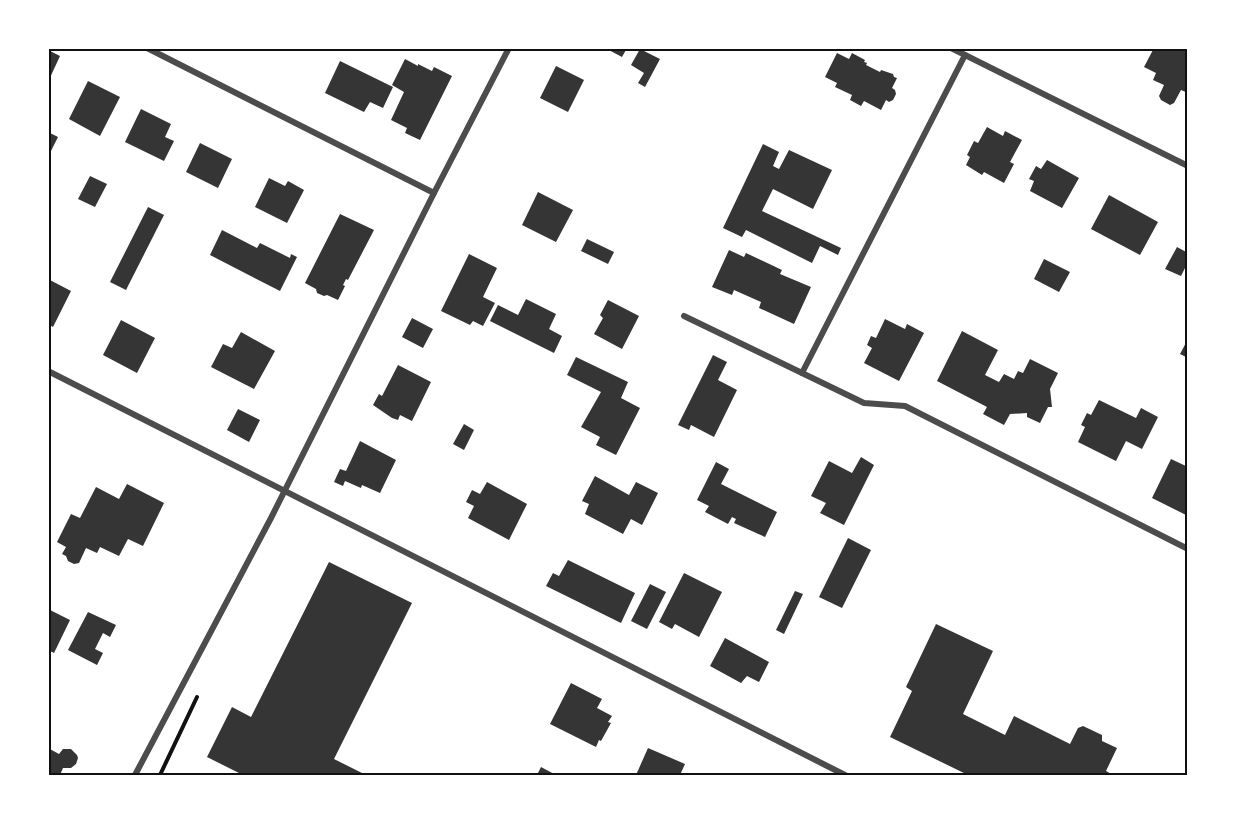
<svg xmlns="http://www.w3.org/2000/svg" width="1236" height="823" font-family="Jost,sans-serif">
<rect width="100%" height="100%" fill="#fff"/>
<g fill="#353535">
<path d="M605 48H627L622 57Z"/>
<path d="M1154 48H1188V93L1181 90 1174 103 1170 105 1161 100 1159 96 1164 85 1153 80 1156 73 1144 67Z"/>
<path d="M640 49 660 59 645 87 638 83 644 73 631 65Z"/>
<path d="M48 50 60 56 48 82Z"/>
<path d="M837 53 849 59 852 53 865 60 864 62 867 63 866 65 880 72 881 70 893 74 894 77 897 78 892 88 895 90 896 94 893 100 889 102 886 100 881 110 864 101 861 106 850 100 852 95 835 87 837 83 825 77Z"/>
<path d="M405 59 418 66V64L432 71 434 67 452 76 420 140 405 133 407 128 391 120 404 92 392 85Z"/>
<path d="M340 61 393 87 383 108 370 102 364 112 325 93Z"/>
<path d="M556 66 584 80 568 112 540 98Z"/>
<path d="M88 81 120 97 100 136 69 119Z"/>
<path d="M141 109 171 124 165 137 174 141 164 161 125 142Z"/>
<path d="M987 127 1003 136 1005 131 1022 140 1010 162 1014 164 1004 183 984 172 982 175 966 165 970 157 967 155 974 141 978 143Z"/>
<path d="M48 132 58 137 48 157Z"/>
<path d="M200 143 232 159 218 188 186 172Z"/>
<path d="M763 144 779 152 773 166 779 169 789 150 832 170 813 209 773 189 762 211 841 248 838 255 820 246 812 263 746 230 742 237 723 228Z"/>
<path d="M1047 160 1079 178 1062 208 1030 191 1034 181 1029 179 1036 166 1041 169Z"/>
<path d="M90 176 107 184 95 207 78 199Z"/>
<path d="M269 178 285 186 288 181 304 190 287 223 255 207Z"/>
<path d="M538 192 573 210 556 242 522 225Z"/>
<path d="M1109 195 1158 222 1140 255 1091 229Z"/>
<path d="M148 207 164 215 126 290 110 282Z"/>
<path d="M340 214 374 230 348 280 346 279 343 285 345 286 338 300 327 295 324 296 317 293 316 289 305 283Z"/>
<path d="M222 230 257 248 260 243 290 258 291 254 297 257 280 291 210 255Z"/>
<path d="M587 239 614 252 608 264 581 251Z"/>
<path d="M1177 247 1188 253V262L1181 276 1165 269Z"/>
<path d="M729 250 744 257 746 253 782 270 780 274 811 287 794 324 759 308 761 302 734 290 732 295 712 287Z"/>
<path d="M469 254 497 268 483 297 495 303 483 326 473 321 470 325 441 311Z"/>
<path d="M1044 259 1070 272 1059 292 1034 279Z"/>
<path d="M48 279 71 291 53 327 48 324Z"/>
<path d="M526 299 556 314 549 329 562 336 554 353 490 321 498 305 518 315Z"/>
<path d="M608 300 639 316 622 349 594 334 603 318 600 315Z"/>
<path d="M412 318 433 329 423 348 402 337Z"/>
<path d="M885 319 905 329 907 324 924 333 899 381 864 363 872 348 867 345 871 336 876 338Z"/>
<path d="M121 320 155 338 137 373 103 355Z"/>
<path d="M962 331 998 350 985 375 999 382 1004 374 1014 379 1018 371 1023 373 1030 359 1058 373 1050 389 1052 407H1048L1040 423 1027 417V413L1010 414 1004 425 983 414 987 407 937 381Z"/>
<path d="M241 332 275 351 254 389 211 367 223 344 232 348Z"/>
<path d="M1188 339V358L1180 354Z"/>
<path d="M713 355 727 362 718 380 737 390 714 437 691 425 689 430 678 425Z"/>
<path d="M576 357 628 382 621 398 640 408 616 455 596 445 600 437 581 427 601 392 567 375Z"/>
<path d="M398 365 431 382 412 421 400 415 398 420 392 418 373 405 379 394 382 396Z"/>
<path d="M1099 400 1136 418 1141 408 1158 417 1142 449 1126 441 1116 461 1078 442 1085 427 1081 425 1087 413 1091 415Z"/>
<path d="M238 409 260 420 249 442 227 430Z"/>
<path d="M464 424 474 430 464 450 453 444Z"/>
<path d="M360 441 396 460 380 493 362 485 361 488 345 481 343 486 334 482 340 469 346 471Z"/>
<path d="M861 457 874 465 844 525 820 513 826 503 811 496 829 461 852 473Z"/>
<path d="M1171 459 1188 467V516L1152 498Z"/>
<path d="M716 462 729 469 721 484 777 512 765 537 734 523 736 519 732 517 728 524 705 512 709 506 697 500Z"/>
<path d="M595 476 629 495 636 482 658 493 642 525 631 519 623 534 585 514 589 504 582 501Z"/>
<path d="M487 482 527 504 509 540 468 518 474 506 466 502 472 490 480 494Z"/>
<path d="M127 484 164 503 143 546 128 539 119 556 100 547 97 553 86 548 79 563 74 564 68 561 66 556 62 554 66 547 57 542 71 514 80 518 96 487 119 499Z"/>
<path d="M848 538 871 550 842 608 819 597Z"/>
<path d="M568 560 635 593 621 623 546 586 553 573 559 576Z"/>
<path d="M329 562 412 603 334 759 366 775H243L207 757 232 707 251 717Z"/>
<path d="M684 573 722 592 699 637 675 624 672 629 659 622Z"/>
<path d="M650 584 666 592 647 629 631 621Z"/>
<path d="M795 591 803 594 784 634 776 630Z"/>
<path d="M48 609 70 620 54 653 48 650Z"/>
<path d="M88 612 116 625 110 637 103 633 95 649 103 653 97 665 68 650Z"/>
<path d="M936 624 993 651 963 714 1005 735 1014 716 1070 744 1078 728 1083 726 1102 735V741L1117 748 1106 771 1113 775H968L890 737 912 691 906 687Z"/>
<path d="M725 638 769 662 759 682 747 676 741 683 710 666Z"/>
<path d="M571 683 602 699 597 708 612 716 608 722 611 723 601 741 599 740 596 747 550 724Z"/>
<path d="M48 748 59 754 63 749H71L77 755 78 758 76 764 71 768H63L60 775H53L48 772Z"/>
<path d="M648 748 685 764 680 775H636Z"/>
<path d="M541 767 556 775H537Z"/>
</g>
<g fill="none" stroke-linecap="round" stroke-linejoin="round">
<path stroke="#111" stroke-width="4" d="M160 775 197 697"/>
<g stroke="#4c4c4c" stroke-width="6">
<path d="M147 48 434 193"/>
<path d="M951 48 1188 166"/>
<path d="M684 316 864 403 905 406 1188 549"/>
<path d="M48 371 845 775"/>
<path d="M802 373 965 55"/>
<path d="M135 775 271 518 434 193 509 48"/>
</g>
</g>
<rect width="1236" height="823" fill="none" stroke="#ffffff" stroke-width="99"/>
<rect x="50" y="50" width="1136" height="724" fill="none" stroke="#111" stroke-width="2"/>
</svg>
